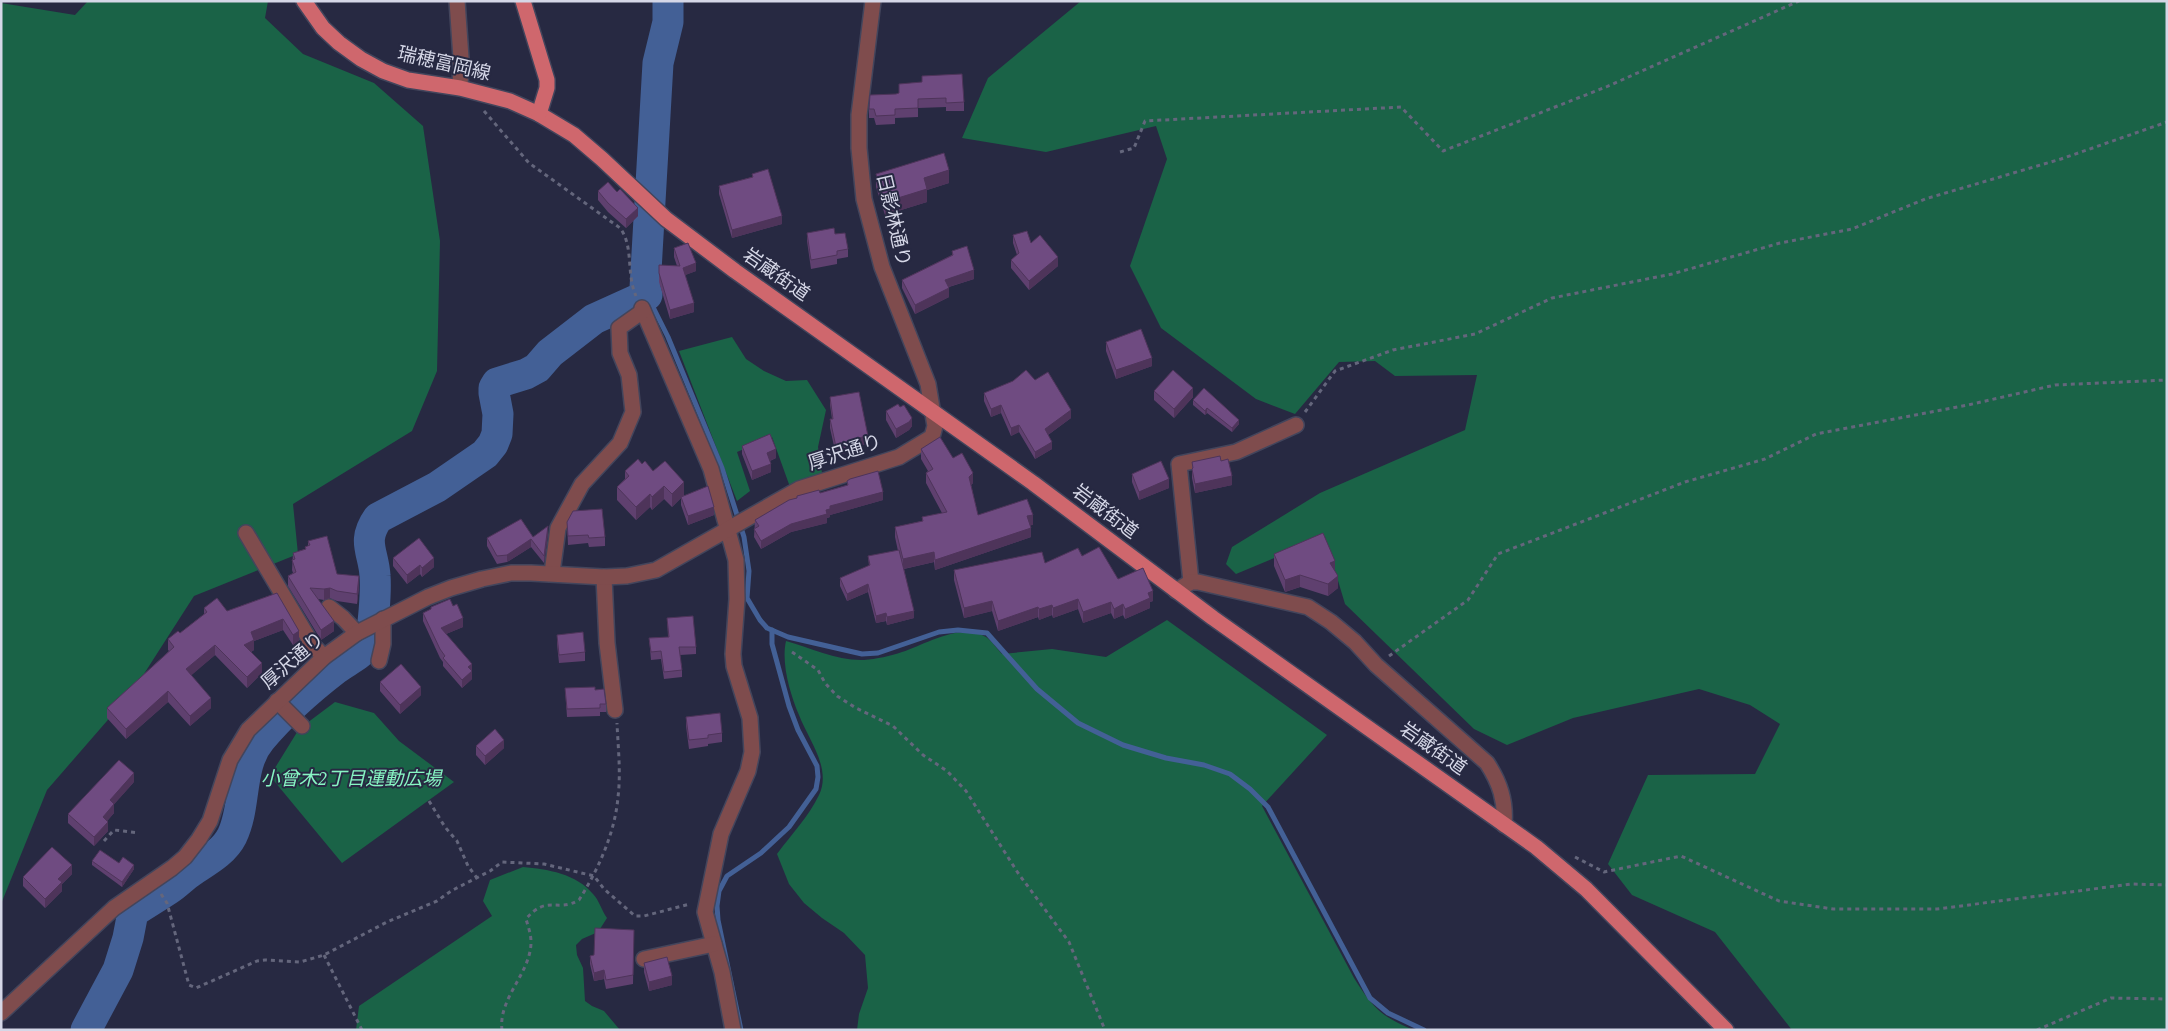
<svg xmlns="http://www.w3.org/2000/svg" width="2168" height="1031" font-family="Spectral,'Noto Sans JP',serif">
<rect width="100%" height="100%" fill="#272942"/>
<g fill="#1a6347">
<path d="M88 1H268L265 18 303 54 374 83 423 126 440 241 437 371 412 431 293 504 298 554 194 596 133 691 47 790 1 904V3L75 15Z"/>
<path d="M1081 1H2167V1030H1792L1715 932 1632 895 1608 864 1648 775 1755 774 1780 724 1750 705 1699 689 1573 718 1507 745 1474 729 1345 604 1325 537 1236 574 1226 564 1232 547 1320 493 1465 430 1477 375 1395 376 1375 361 1339 362 1295 414 1256 399 1161 328 1130 266 1167 159 1156 126 1046 152 962 138 988 78Z"/>
<path d="M732 337 746 359 764 371 786 381 807 380 826 410 818 447 822 473 790 487 772 437 737 452 750 491 737 501 679 351Z"/>
<path d="M1167 620 1327 735 1262 806 1354 978C1372 1007 1381 1017 1414 1030H857L859 1014 868 988 865 955 844 933 822 918 804 903 789 884 777 854C791 835 809 816 819 795 832 768 808 739 799 715 790 694 781 663 786 641 811 648 837 661 864 660 876 659 891 656 902 652 926 644 961 622 986 637 992 641 997 649 1002 654L1052 649 1106 657Z"/>
<path d="M335 702 374 713 399 741 454 782 342 863 270 776 299 729Z"/>
<path d="M523 867C547 869 577 874 593 894 599 900 602 911 607 918L598 932 582 939 576 945 577 955 583 968 585 1001 592 1006 604 1011 620 1030H356L359 1006 492 916 483 901 490 880Z"/>
</g>
<g fill="none" stroke-linecap="round" stroke-linejoin="round">
<g stroke="#436096" stroke-width="5">
<path d="M647 295 668 337 722 468 744 537 749 571 747 598 760 620 767 628 788 637 862 654 878 653 939 632 958 630 987 633 1037 689 1078 723 1123 745 1166 758 1204 765 1230 774 1250 789 1268 807 1370 998 1388 1013 1424 1030"/>
<path d="M741 1030 718 920 717 906 719 891 727 876 761 853 789 827 816 789 818 777 817 766 798 730 789 706 772 644V630"/>
</g>
<path stroke="#436096" stroke-width="31" d="M86 1030 118 970 128 938 133 912C145 904 157 897 169 889 177 884 184 876 192 871 207 861 224 852 232 836 247 805 238 766 261 739 282 714 310 689 336 669 346 661 362 655 368 643 374 632 376 589 375 576 374 552 361 542 378 518L437 487 485 454 493 444 497 434 498 414 494 393V388L497 383 526 374 537 368 550 353 594 319 647 295 645 288 658 63 668 22V1"/>
<defs>
<g id="minor">
<path d="M457 1 461 58 460 88"/>
<path d="M642 308 711 469 736 560 737 599 733 654 734 666 750 718 752 752 748 771 721 834 705 912 722 972 733 1030"/>
<path d="M246 533 312 644 324 657"/>
<path d="M552 573 558 528 582 484 620 443 633 412 629 375 620 353 619 328 643 311"/>
<path d="M604 577 607 643 615 710"/>
<path d="M1191 582 1179 464 1236 452 1296 425"/>
<path d="M1176 591 1191 582H1198L1308 607 1331 622 1355 642 1376 665 1487 763C1500 783 1506 801 1504 825"/>
<path d="M329 607 343 618 357 633"/>
<path d="M379 661 383 644V619"/>
<path d="M277 701 302 726"/>
<path d="M644 959 714 944"/>
<path d="M1 1013 114 908 172 868 185 857 199 839 210 821 230 760 248 730 324 657 357 633 428 597 451 588 482 579 511 573H531L604 577 627 576 656 570 799 489 899 457 932 437 935 426 928 384 882 267 864 199 859 148V115L873 1"/>
</g>
<g id="major">
<path d="M304 1 323 28 339 43 361 59 383 71 408 80 460 88 510 101 539 114 574 135 602 159 666 219 735 271 1033 483 1213 618 1536 847 1586 889 1726 1030"/>
<path d="M523 1 547 80V88L539 114"/>
</g>
</defs>
<use href="#minor" stroke="#43455c" stroke-width="18"/>
<use href="#major" stroke="#43455c" stroke-width="18"/>
<g stroke="#64667c" stroke-width="3" stroke-dasharray="4 4" stroke-linecap="butt">
<path d="M484 111 529 163 620 228C634 246 626 274 636 296"/>
<path d="M1120 152 1134 148 1145 121 1401 107 1443 151 1606 87 1799 1"/>
<path d="M1305 412 1335 371 1393 350 1475 334 1552 298 1672 274 1780 243 1852 229 1925 199 2061 159 2167 122"/>
<path d="M792 652 818 670 825 683 837 696 856 708 893 726 923 755 947 771 966 791 1018 873 1069 942 1105 1030"/>
<path d="M1389 656 1468 600 1498 554 1685 482 1765 459 1816 434 1968 405 2055 385 2167 380"/>
<path d="M429 801 445 827 457 841 468 866 477 878"/>
<path d="M104 841 114 830 139 833"/>
<path d="M1575 857 1604 872 1681 856 1779 901 1833 909H1937L2132 884 2167 885"/>
<path d="M161 894 167 903 189 985 196 988 257 961 265 960 300 962 324 955 387 922 437 901 451 891 490 871 502 862 544 864 594 876 604 889 635 916H644L690 904"/>
<path d="M324 955 362 1030"/>
<path d="M502 1030C498 998 531 973 531 942 531 934 528 926 526 919 547 894 557 913 579 900 598 870 615 833 618 797 621 773 618 747 617 723"/>
<path d="M2037 1030 2111 998 2167 999"/>
</g>
<use href="#minor" stroke="#7f4c4d" stroke-width="15"/>
<use href="#major" stroke="#cf676d" stroke-width="15"/>
</g>
<g fill="#5f406f">
<path d="M899 84 964 102V111H946V107L918 108V117L895 118V124L876 125 874 118H869V109L899 93Z"/>
<path d="M752 174 782 224 732 238 719 194V186L752 177Z"/>
<path d="M876 174 949 183 927 190V202L885 215 876 187Z"/>
<path d="M598 191 638 216 626 228 608 212 598 200Z"/>
<path d="M807 233 835 234 848 249V257L837 259V264L811 269 807 241Z"/>
<path d="M1013 235 1031 243 1058 266 1029 290 1011 268V260L1017 255 1013 243Z"/>
<path d="M674 248 696 271 685 275 694 312 670 319 659 282V265L677 266 674 257Z"/>
<path d="M952 251 974 279 949 287V297L915 314 902 288V280L952 255Z"/>
<path d="M1106 342 1152 366 1116 379 1106 351Z"/>
<path d="M1154 391 1193 397 1174 418 1154 400Z"/>
<path d="M984 393 1071 418 1048 435 1052 449 1035 459 1019 432 1011 436 1001 413 991 417 984 401Z"/>
<path d="M830 397 868 444 859 446V450L836 455 830 428V419H832L830 405Z"/>
<path d="M1193 400 1239 424 1232 432 1207 413 1205 415 1193 405Z"/>
<path d="M886 411 912 426 909 430 896 438 886 420Z"/>
<path d="M742 446 776 458 770 461 771 472 752 480 742 454Z"/>
<path d="M921 449 953 458 973 483 971 485 978 515 1033 525H1030L1031 537 935 570 934 562 904 569 914 618 887 625 886 621 876 623 868 592 847 601 840 586V578L869 566 868 556 898 551 895 537V527L922 521V517L942 513 926 483V473L928 471 921 459Z"/>
<path d="M1192 462 1232 485 1195 493 1192 478Z"/>
<path d="M642 464 653 471 684 495 714 515 688 525 681 505V498L672 507 664 499 652 510 650 507 636 520 617 500V487L625 479V471Z"/>
<path d="M1132 474 1169 488 1139 500 1132 482Z"/>
<path d="M847 481 883 500 830 515V517L827 518V523L791 532 761 549 754 537 755 520 797 498V496L820 493 847 485Z"/>
<path d="M567 522 605 537V546L589 547 588 543 568 545Z"/>
<path d="M548 533 544 563 531 547 507 562 497 564 487 546V538L533 537Z"/>
<path d="M308 541 337 574 359 587 357 604 337 601 330 598 324 600 318 599 334 631 321 640 288 586V576L293 573 292 570 293 553 305 549V547L308 546Z"/>
<path d="M1274 554 1335 571 1338 588 1328 596 1300 587 1285 592 1274 566Z"/>
<path d="M1082 556 1153 601 1150 602V608L1125 619 1123 615 1114 619 1111 613 1083 623 1078 609 1053 618 1052 615 1039 620 1038 617 998 631 992 611 964 618 954 580V570L1045 563Z"/>
<path d="M393 558 434 567 422 577 420 574 407 584 393 566Z"/>
<path d="M277 593 299 641 293 645 283 630 254 641V650L251 652 262 673 247 688 215 655 191 675 211 708 190 726 168 702 126 739 107 718V708L169 651 168 650V639L180 633 204 614V608L227 611Z"/>
<path d="M423 613 463 627 446 634 472 679 462 688 443 666V662L440 658 423 621Z"/>
<path d="M667 618 696 647V654L680 655 682 670V677L664 679 661 659 651 660 649 638 668 637Z"/>
<path d="M557 635 585 652V661L559 663 557 644Z"/>
<path d="M380 682 421 695 400 714 380 691Z"/>
<path d="M565 688 595 690 606 704V712H600V716L567 717Z"/>
<path d="M686 717 722 733V742L708 744V746L689 749 686 726Z"/>
<path d="M476 746 504 748 485 765 476 755Z"/>
<path d="M134 782 114 804V813L107 821 108 831 94 846 68 823V814Z"/>
<path d="M92 861 119 863 134 869 122 887 92 865Z"/>
<path d="M72 874 62 884V891L45 908 23 886V877Z"/>
<path d="M634 930 633 984 606 989 604 979 594 981 590 964V956L594 955Z"/>
<path d="M644 963 672 985 649 991 644 972Z"/>
</g>
<g fill="#4e345a">
<path d="M949 170V183L927 190V202L885 215V202L924 178Z"/>
<path d="M638 208V216L626 228V219Z"/>
<path d="M782 216V224L732 238V230Z"/>
<path d="M1058 257V266L1029 290V281Z"/>
<path d="M696 263V271L683 276V268Z"/>
<path d="M974 270V279L945 288V280Z"/>
<path d="M949 288V297L915 314V305Z"/>
<path d="M694 303V312L670 319V310Z"/>
<path d="M1152 358V366L1116 379V370Z"/>
<path d="M1193 388V397L1174 418V409Z"/>
<path d="M1001 405V413L991 417V409Z"/>
<path d="M1207 408V413L1205 415V411Z"/>
<path d="M1071 410V418L1045 437V429Z"/>
<path d="M912 418V426L909 430 896 438V429Z"/>
<path d="M1239 420V424L1232 432V428Z"/>
<path d="M1019 425V432L1011 436V428Z"/>
<path d="M868 436V444L859 446V450L836 455V447L858 438Z"/>
<path d="M1052 442V449L1035 459V452Z"/>
<path d="M776 449V458L767 462V453Z"/>
<path d="M771 464V472L752 480V471Z"/>
<path d="M973 473V483L969 487V477Z"/>
<path d="M1232 476V485L1195 493V484Z"/>
<path d="M1169 479V488L1139 500V492Z"/>
<path d="M684 482V495L672 507V494Z"/>
<path d="M664 486V499L652 510V497Z"/>
<path d="M883 492V500L830 515V517L827 518V523L791 532 761 549V541L791 524 826 510 830 506Z"/>
<path d="M650 494V507L636 520V507Z"/>
<path d="M714 507V515L688 525V516Z"/>
<path d="M1033 515V525L1027 526V516Z"/>
<path d="M548 526V533L544 563V556Z"/>
<path d="M1031 528V537L935 570V560Z"/>
<path d="M531 539V547L507 562V555Z"/>
<path d="M934 552V562L903 569V559Z"/>
<path d="M434 558V567L422 577V568Z"/>
<path d="M1335 561V573L1330 563Z"/>
<path d="M420 565V574L407 584V575Z"/>
<path d="M1300 575V587L1285 592V580Z"/>
<path d="M359 576V587L357 604V594Z"/>
<path d="M1338 576V588L1328 596V584Z"/>
<path d="M868 584V592L847 601V594Z"/>
<path d="M330 588V598L324 600V589Z"/>
<path d="M1153 591V601L1150 602V608L1125 619V609L1148 593Z"/>
<path d="M1078 599V609L1053 618V608Z"/>
<path d="M992 601V611L964 618V608Z"/>
<path d="M1111 602V613L1083 623V612Z"/>
<path d="M1123 604V615L1114 619V609Z"/>
<path d="M1052 605V615L1039 620V609Z"/>
<path d="M1038 607V617L998 631V621Z"/>
<path d="M914 611V618L887 625V617Z"/>
<path d="M886 613V621L876 623V616Z"/>
<path d="M463 618V627L441 636V628Z"/>
<path d="M283 619V630L254 641V650L244 656V645L251 632Z"/>
<path d="M334 621V631L321 640V630Z"/>
<path d="M299 631V641L293 645V635Z"/>
<path d="M215 645V655L186 680V669Z"/>
<path d="M262 663V673L247 688V677Z"/>
<path d="M472 664V679L462 688V680L468 667Z"/>
<path d="M421 687V695L400 714V705Z"/>
<path d="M168 691V702L126 739V729Z"/>
<path d="M211 698V708L190 726V716Z"/>
<path d="M504 740V748L485 765V756Z"/>
<path d="M134 773V782L110 809V800Z"/>
<path d="M114 804V813L103 826V817Z"/>
<path d="M108 822V831L94 846V837Z"/>
<path d="M72 865V874L62 884V891L45 908V899L58 879Z"/>
<path d="M134 865V869L122 887V882Z"/>
<path d="M604 970V979L594 981V973Z"/>
<path d="M672 976V985L649 991V982Z"/>
</g>
<g fill="#6f4b81" stroke="#4e345a">
<path d="M962 74 964 102 946 103V98L918 99V108L895 109V115L876 116 874 109H869L870 95 896 94 899 93V84L922 82V76Z"/>
<path d="M944 153 949 170 924 178 927 189 885 202 876 174Z"/>
<path d="M768 169 782 216 732 230 719 186 753 177 752 174Z"/>
<path d="M608 182 617 192 620 189 638 208 626 219 608 203 598 191Z"/>
<path d="M834 228 835 234 845 233 848 249 837 251V255L811 260 807 233Z"/>
<path d="M1027 231 1031 243 1040 235 1058 257 1029 281 1011 260 1019 253 1013 235Z"/>
<path d="M688 243 696 263 683 268 694 303 670 310 659 273V265L680 266 674 248Z"/>
<path d="M967 246 974 270 945 280 949 288 915 305 902 280 953 255 952 251Z"/>
<path d="M1141 329 1152 358 1116 370 1106 342Z"/>
<path d="M1026 370 1035 380 1048 372 1071 410 1045 429 1052 442 1035 452 1019 425 1011 428 1001 405 991 409 984 393 1013 381Z"/>
<path d="M1173 370 1193 388 1174 409 1154 391Z"/>
<path d="M1204 388 1239 420 1232 428 1207 408 1205 411 1193 400Z"/>
<path d="M859 392 868 436 858 438 859 442 836 447 830 419H833L830 397Z"/>
<path d="M898 404 900 407 904 405 912 418 909 422 896 429 886 411Z"/>
<path d="M770 434 776 449 767 453 771 464 752 471 742 446Z"/>
<path d="M940 437 953 458 962 453 973 473 969 477 978 515 1027 499 1033 515 1027 516 1031 528 935 560 934 552 903 559 895 527 923 521 922 517 947 512 926 473 933 469 921 449Z"/>
<path d="M1220 456 1221 461 1228 459 1232 476 1195 484 1192 469 1193 468 1192 462Z"/>
<path d="M638 459 642 464 645 461 653 471 665 461 684 482 672 494 664 486 652 497 650 494 636 507 617 487 629 476 625 471Z"/>
<path d="M1161 461 1169 479 1139 492 1132 474Z"/>
<path d="M878 471 883 492 830 506V509L826 510 827 514 791 524 761 541 754 529 759 526 755 520 789 500 797 498V496L819 490 820 493 848 485 847 481 850 479Z"/>
<path d="M708 486 714 507 688 516 681 497Z"/>
<path d="M602 509 605 537 589 538 588 535 568 536 567 522 573 511Z"/>
<path d="M521 519 533 537 548 526 544 556 531 539 507 555 497 556 487 538Z"/>
<path d="M1323 533 1335 561 1330 563 1338 576 1328 584 1300 575 1285 580 1274 554Z"/>
<path d="M327 536 337 574 359 576 357 594 337 591 330 588 324 589 310 588 334 621 321 630 288 576 296 572 292 560 295 559 293 553 306 549 305 547 310 545 308 541Z"/>
<path d="M419 538 434 558 422 568 420 565 407 575 393 558Z"/>
<path d="M1099 547 1118 579 1143 568 1153 591 1148 593 1150 598 1125 609 1123 604 1114 609 1111 602 1083 612 1078 599 1053 608 1052 605 1039 609 1038 607 998 621 992 601 964 608 954 570 1042 552 1045 563 1078 548 1082 556Z"/>
<path d="M899 550 914 611 887 617 886 613 876 616 868 584 847 594 840 578 870 565 868 556Z"/>
<path d="M277 593 299 631 293 635 283 619 251 632 254 640 244 645 262 663 247 677 215 645 186 669 211 698 190 716 168 691 126 729 107 708 174 647 168 639 178 631 180 633 207 612 204 608 217 598 227 611Z"/>
<path d="M450 599 453 606 457 604 463 618 441 628 472 664 468 667 472 671 462 680 443 658 445 656 440 649 423 613 431 609V607Z"/>
<path d="M693 616 696 647H679L682 670 664 672 661 651 651 652 649 638 669 637 667 618Z"/>
<path d="M583 632 585 652 559 655 557 635Z"/>
<path d="M401 664 421 687 400 705 380 682Z"/>
<path d="M595 687V690L604 689 606 704H600V708L567 709 565 688Z"/>
<path d="M720 713 722 733 708 735V738L689 740 686 717Z"/>
<path d="M495 729 504 740 485 756 476 746Z"/>
<path d="M119 760 134 773 110 800 114 804 103 817 108 822 94 837 68 814Z"/>
<path d="M52 847 72 865 58 879 62 882 45 899 23 877Z"/>
<path d="M100 850 119 863 123 857 134 865 122 882 92 861Z"/>
<path d="M595 928 634 930 633 975 606 980 604 970 594 973 590 956 594 955Z"/>
<path d="M667 957 672 976 649 982 644 963Z"/>
</g>
<g text-anchor="middle" dominant-baseline="central" stroke-width="4" stroke-linejoin="round" paint-order="stroke">
<g font-size="19" fill="#d5d7e7" stroke="#272942">
<text transform="translate(444 64) rotate(13)">瑞穂富岡線</text>
<text transform="translate(893 220) rotate(77)">日影林通り</text>
<text transform="translate(776 275) rotate(35)">岩蔵街道</text>
<text transform="translate(845 453) rotate(-18)">厚沢通り</text>
<text transform="translate(1105 512) rotate(37)">岩蔵街道</text>
<text transform="translate(293 661) rotate(-41)">厚沢通り</text>
<text transform="translate(1433 749) rotate(35)">岩蔵街道</text>
</g>
<g font-size="19" font-style="italic" fill="#87f5c3" stroke="#272942">
<text x="351" y="779">小曾木2丁目運動広場</text>
</g>
</g>
<rect width="2168" height="1031" fill="none" stroke="#d5d7e7" stroke-width="5"/>
</svg>
